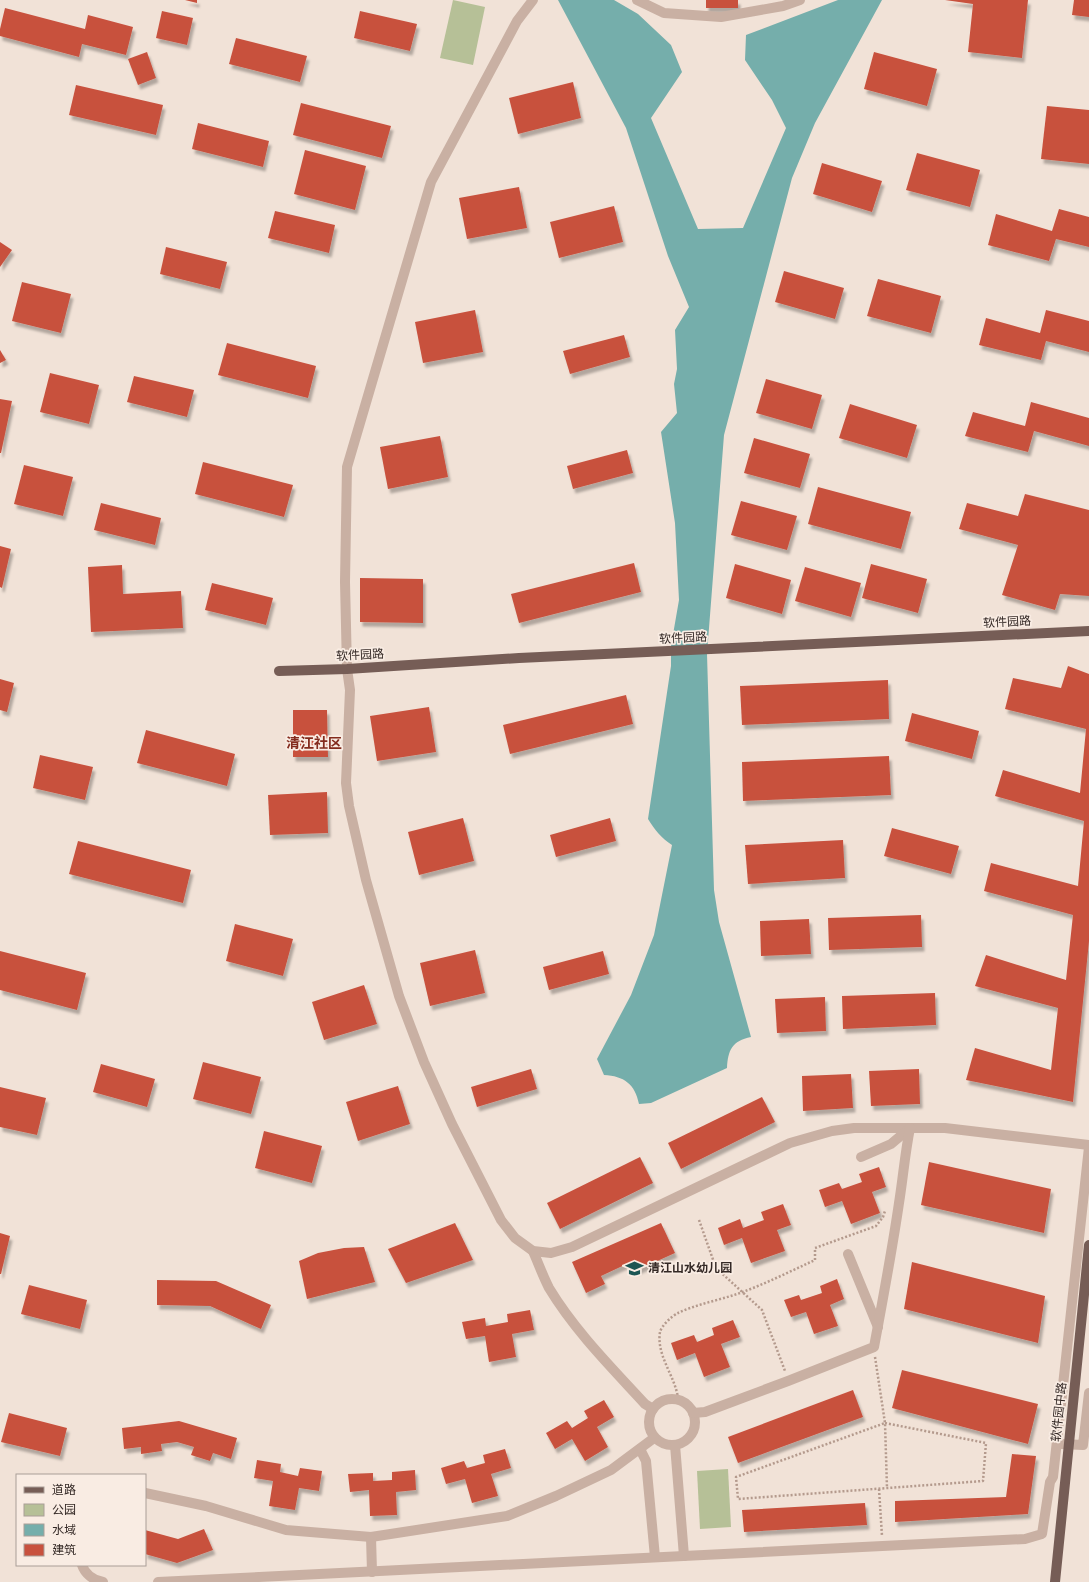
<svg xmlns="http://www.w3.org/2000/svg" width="1089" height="1582" font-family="'DejaVu Sans','Noto Sans SC',sans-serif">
<defs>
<filter id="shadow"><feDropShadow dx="2.5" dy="4.5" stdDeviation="1" flood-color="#0004"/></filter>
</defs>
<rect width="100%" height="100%" fill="#f1e2d7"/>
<g fill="#b6c097">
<path d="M453 0 485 7 473 65 440 58Z"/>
<path d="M728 1469 731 1527 700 1529 697 1471Z"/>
</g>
<path fill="#75aeab" d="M558 0H614L638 14 671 45 682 72 651 118 698 229 743 228 786 128 772 100 745 60 746 35 838 0H882L815 123 792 178 724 435 707 654 714 890 719 922 751 1037C732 1041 728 1050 727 1068L651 1103 639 1104C635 1084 624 1076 604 1075L597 1059 631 995 654 935 672 845C661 838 655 830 648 819L671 666V646L679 600 675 523 661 432 677 413 674 384 677 369 675 330 689 307 668 256 626 128Z"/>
<g fill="#c8513e" filter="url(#shadow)">
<path d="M185 0H197V3Z"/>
<rect x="706" y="0" width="32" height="8"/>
<path d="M945 0H1028L1022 58 968 52 973 4Z"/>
<path d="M1074 0H1089V17L1072 15Z"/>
<path d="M5 8 85 29 88 15 133 27 126 55 82 44 79 57 0 36V29Z"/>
<path d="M162 11 193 18 187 45 156 38Z"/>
<path d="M360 11 417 24 410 51 354 38Z"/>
<path d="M236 38 307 56 300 82 229 64Z"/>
<path d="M147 52 156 78 138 85 128 59Z"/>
<path d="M874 52 937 69 927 106 864 89Z"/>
<path d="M573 82 581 118 518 134 509 98Z"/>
<path d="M76 85 163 105 156 135 69 115Z"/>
<path d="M301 103 391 126 382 158 293 135Z"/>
<path d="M1047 106 1089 110V164L1041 159Z"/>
<path d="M198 123 269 141 263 167 192 149Z"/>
<path d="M305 150 366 166 355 210 294 194Z"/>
<path d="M917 153 980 170 970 207 906 190Z"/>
<path d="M822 163 882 181 872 212 813 194Z"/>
<path d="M519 187 527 228 467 239 459 198Z"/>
<path d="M614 206 623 242 559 258 550 222Z"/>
<path d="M1059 209 1089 217V247L1056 239 1049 261 988 245 996 214 1052 231Z"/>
<path d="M275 211 335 225 329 253 268 238Z"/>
<path d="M0 242 12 250 0 267Z"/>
<path d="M166 247 227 262 220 289 160 274Z"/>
<path d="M784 271 844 288 835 319 775 302Z"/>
<path d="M878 279 941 296 931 333 867 316Z"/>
<path d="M22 282 71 294 61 333 12 321Z"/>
<path d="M475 310 483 352 423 363 415 322Z"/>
<path d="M1046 310 1089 321V352L1046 341 1041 360 979 345 986 318 1040 333Z"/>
<path d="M624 335 630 357 570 374 563 351Z"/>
<path d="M227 343 316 366 308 398 218 375Z"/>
<path d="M0 350 6 360 0 363Z"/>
<path d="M50 373 99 385 89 424 40 412Z"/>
<path d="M134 376 194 390 187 417 127 402Z"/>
<path d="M766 379 822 395 812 429 756 413Z"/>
<path d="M0 399 12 401 1 453H0Z"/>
<path d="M1031 402 1089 418V446L1034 431 1028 452 965 436 973 412 1025 426Z"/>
<path d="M850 404 917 425 907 458 839 438Z"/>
<path d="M440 436 448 477 388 489 380 447Z"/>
<path d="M754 438 810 454 800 488 744 473Z"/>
<path d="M627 450 633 473 573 489 567 466Z"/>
<path d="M203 462 293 485 284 517 195 494Z"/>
<path d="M24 465 73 477 63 516 14 504Z"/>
<path d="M818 487 911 512 901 549 808 524Z"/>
<path d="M1025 494 1089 510V596L1060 594 1055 610 1002 595 1018 545 959 529 967 503 1018 516Z"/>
<path d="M741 501 797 516 787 550 731 535Z"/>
<path d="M101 503 161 518 155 545 94 530Z"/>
<path d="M0 546 11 549 2 588 0 587Z"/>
<path d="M634 563 641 592 519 623 511 594Z"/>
<path d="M735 564 791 580 782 614 726 598Z"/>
<path d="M871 564 927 579 918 613 862 598Z"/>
<path d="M122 565 123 594 181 591 183 628 91 632 88 567Z"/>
<path d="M805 567 861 583 851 617 795 601Z"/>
<path d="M360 578 423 579V623L360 622Z"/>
<path d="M212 583 273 598 266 625 205 610Z"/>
<path d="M1068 666 1089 674V941L1073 1102 966 1080 975 1048 1051 1070 1058 1008 975 986 986 955 1066 980 1073 915 984 891 991 863 1078 886 1084 821 995 796 1003 770 1080 793 1086 729 1005 709 1013 678 1061 688Z"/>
<path d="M0 679 14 683 7 712 0 710Z"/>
<path d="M888 680 889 719 742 725 740 686Z"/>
<path d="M626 695 633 724 510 754 503 725Z"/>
<path d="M429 707 436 752 377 761 370 716Z"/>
<path d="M293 710H327L328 757H293Z"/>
<path d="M912 713 979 731 972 759 905 741Z"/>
<path d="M146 730 235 754 227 786 137 763Z"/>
<path d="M40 755 93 767 85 800 33 788Z"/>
<path d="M889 756 891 795 743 801 742 762Z"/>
<path d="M327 792 328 833 270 835 268 795Z"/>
<path d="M463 818 474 861 419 875 408 832Z"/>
<path d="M610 818 616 841 556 857 550 835Z"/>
<path d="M892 828 959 846 951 874 884 856Z"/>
<path d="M843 840 845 878 748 884 745 845Z"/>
<path d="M78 841 191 870 183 903 69 874Z"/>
<path d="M921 915 922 947 829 950 828 918Z"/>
<path d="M809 919 811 954 761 956 760 921Z"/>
<path d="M235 924 293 939 283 976 226 961Z"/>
<path d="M475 950 485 993 430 1006 420 963Z"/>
<path d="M0 951 86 973 77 1010 0 990Z"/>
<path d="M603 951 609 974 549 990 543 967Z"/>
<path d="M364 985 377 1024 324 1040 312 1002Z"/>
<path d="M935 993 936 1025 843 1029 842 996Z"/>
<path d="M825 997 826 1031 777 1033 775 999Z"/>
<path d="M203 1062 261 1077 251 1114 193 1099Z"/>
<path d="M101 1064 155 1079 147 1107 93 1092Z"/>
<path d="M531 1069 537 1089 477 1107 471 1087Z"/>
<path d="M919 1069 920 1104 871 1106 869 1071Z"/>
<path d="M851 1074 853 1108 803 1111 802 1076Z"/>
<path d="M398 1086 410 1124 358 1141 346 1102Z"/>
<path d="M0 1087 46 1098 37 1135 0 1127Z"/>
<path d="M762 1097 775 1122 681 1169 668 1143Z"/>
<path d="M264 1131 322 1146 312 1183 255 1168Z"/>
<path d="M640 1157 653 1183 560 1229 547 1203Z"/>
<path d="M929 1162 1051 1189 1044 1233 921 1205Z"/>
<path d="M879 1167 886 1187 872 1192 880 1213 851 1224 842 1201 825 1207 819 1190 839 1183 842 1189 862 1182 859 1174Z"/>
<path d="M783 1204 791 1225 777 1230 785 1251 751 1263 742 1238 724 1245 718 1228 740 1219 743 1228 764 1220 761 1212Z"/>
<path d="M455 1223 473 1260 406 1283 388 1249Z"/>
<path d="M661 1223 675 1253 635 1271 631 1262 601 1276 605 1284 586 1293 572 1262Z"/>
<path d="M0 1233 10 1236 1 1274H0Z"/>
<path d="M364 1247 375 1282 307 1299 299 1261 318 1253 344 1248Z"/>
<path d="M912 1262 1045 1296 1038 1343 904 1309Z"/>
<path d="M837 1279 844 1299 830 1305 838 1326 814 1334 806 1312 791 1317 784 1300 799 1295 801 1300 822 1293 820 1286Z"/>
<path d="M157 1280 216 1281 271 1305 261 1329 210 1306 157 1305Z"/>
<path d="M29 1285 87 1300 80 1329 21 1314Z"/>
<path d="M530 1310 534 1330 512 1334 516 1357 489 1362 485 1336 466 1339 462 1322 485 1318 486 1326 508 1322 507 1314Z"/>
<path d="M733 1320 740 1337 721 1344 730 1367 704 1377 695 1353 677 1360 671 1343 694 1335 697 1342 714 1335 712 1328Z"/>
<path d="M902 1370 1038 1404 1028 1444 892 1408Z"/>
<path d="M853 1390 863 1417 738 1463 728 1437Z"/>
<path d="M604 1400 614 1417 597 1427 608 1447 585 1461 572 1439 555 1449 546 1433 567 1421 572 1428 588 1418 584 1411Z"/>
<path d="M9 1413 67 1428 60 1456 1 1442Z"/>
<path d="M179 1421 237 1438 231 1459 213 1453 210 1461 191 1455 194 1447 177 1442 161 1444 162 1451 141 1454V1447L124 1449 122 1428Z"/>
<path d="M505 1449 511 1468 491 1474 498 1496 472 1503 465 1479 446 1484 441 1468 464 1461 467 1468 485 1463 483 1455Z"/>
<path d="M1012 1454 1036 1456 1028 1514 895 1522V1501L1006 1497Z"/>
<path d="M257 1460 281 1464 280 1472 298 1476 300 1468 322 1471 319 1491 299 1488 295 1510 269 1506 273 1481 254 1478Z"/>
<path d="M415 1470 416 1490 396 1492 397 1515 370 1516 369 1490 350 1492 348 1474 373 1473V1481L392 1480V1472Z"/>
<path d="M865 1503 867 1525 744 1532 742 1510Z"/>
<path d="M204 1529 213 1550 177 1563 145 1554V1530L178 1539Z"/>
</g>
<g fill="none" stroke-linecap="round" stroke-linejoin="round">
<g stroke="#b49a8d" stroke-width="2.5" stroke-dasharray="2 2" stroke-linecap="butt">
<path d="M699 1220 716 1268 762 1310 785 1371"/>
<path d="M875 1357 885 1423 887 1488"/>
<path d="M678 1399C676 1377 656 1356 660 1332 662 1325 672 1316 678 1313 697 1304 720 1300 740 1293 765 1284 791 1271 815 1260V1248L876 1226 883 1217 885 1211"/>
<path d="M885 1423 986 1443 983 1481 738 1499 736 1477Z"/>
<path d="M879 1489 882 1536"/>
</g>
<g stroke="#c9b0a3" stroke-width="10">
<path d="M533 0 517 21 431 182 347 467 345 582 347 669 350 690 346 783 349 806 366 880 399 996 424 1062 452 1124 501 1220 515 1238 533 1251 551 1253 572 1247 790 1143 832 1131 854 1128H945L1089 1145"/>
<path d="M637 0 664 13 721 17 783 6 800 0"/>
<path d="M861 1157 891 1144 910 1128"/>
<path d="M533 1251C538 1263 543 1276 549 1288 575 1331 611 1367 645 1404L653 1409"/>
<path d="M848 1254 878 1327"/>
<circle cx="672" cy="1422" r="23"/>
<path d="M693 1413 705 1412 788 1381 874 1347C883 1299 892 1251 899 1203 903 1178 905 1153 910 1128"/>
<path d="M1061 1444 1083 1445 1089 1393"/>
<path d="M675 1445 684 1556"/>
<path d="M640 1449 646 1461 655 1557"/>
<path d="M145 1493 206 1506 286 1530 371 1537 507 1516 556 1496 611 1470 654 1438"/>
<path d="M371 1537 372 1572"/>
<path d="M82 1565C85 1574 93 1580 103 1582"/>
<path d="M158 1582 1025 1539 1042 1534 1050 1482 1053 1477 1089 1147"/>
</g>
<path stroke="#765d56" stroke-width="10" d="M279 671 347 669 519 658 1089 631"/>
<path stroke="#765d56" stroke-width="10" d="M1055 1582 1089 1245"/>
</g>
<defs>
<symbol id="school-bare" viewBox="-9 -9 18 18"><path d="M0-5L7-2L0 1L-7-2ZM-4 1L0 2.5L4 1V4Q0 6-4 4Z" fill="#1b5553" stroke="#f9ece3" stroke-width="2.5" paint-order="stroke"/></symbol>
</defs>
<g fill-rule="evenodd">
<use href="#school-bare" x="622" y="1256" width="25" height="25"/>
</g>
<g text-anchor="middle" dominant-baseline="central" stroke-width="3.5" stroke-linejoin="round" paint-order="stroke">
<g font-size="12" fill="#332825" stroke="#f9ece3">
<text transform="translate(1007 622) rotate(-3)">软件园路</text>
<text transform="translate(683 638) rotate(-3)">软件园路</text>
<text transform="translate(360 655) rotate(-3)">软件园路</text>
<text transform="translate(1059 1412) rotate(-84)">软件园中路</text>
</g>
<g font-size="12" font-weight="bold" fill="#332825" stroke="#f9ece3" text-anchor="start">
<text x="648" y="1268">清江山水幼儿园</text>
</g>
<g font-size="14" font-weight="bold" fill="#832b1d" stroke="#f9ece3">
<text x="314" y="743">清江社区</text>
</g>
</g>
<rect x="16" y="1474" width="130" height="92" fill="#f9ece3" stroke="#aa9e97"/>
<rect x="24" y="1487" width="20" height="6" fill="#765d56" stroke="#aa9e97"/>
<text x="52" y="1494" font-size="12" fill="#332825">道路</text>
<rect x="24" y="1504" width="20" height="12" fill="#b6c097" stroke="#aa9e97"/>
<text x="52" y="1514" font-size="12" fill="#332825">公园</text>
<rect x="24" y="1524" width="20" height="12" fill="#75aeab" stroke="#aa9e97"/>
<text x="52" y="1534" font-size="12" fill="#332825">水域</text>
<rect x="24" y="1544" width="20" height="12" fill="#c8513e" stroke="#aa9e97"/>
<text x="52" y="1554" font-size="12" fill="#332825">建筑</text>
</svg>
